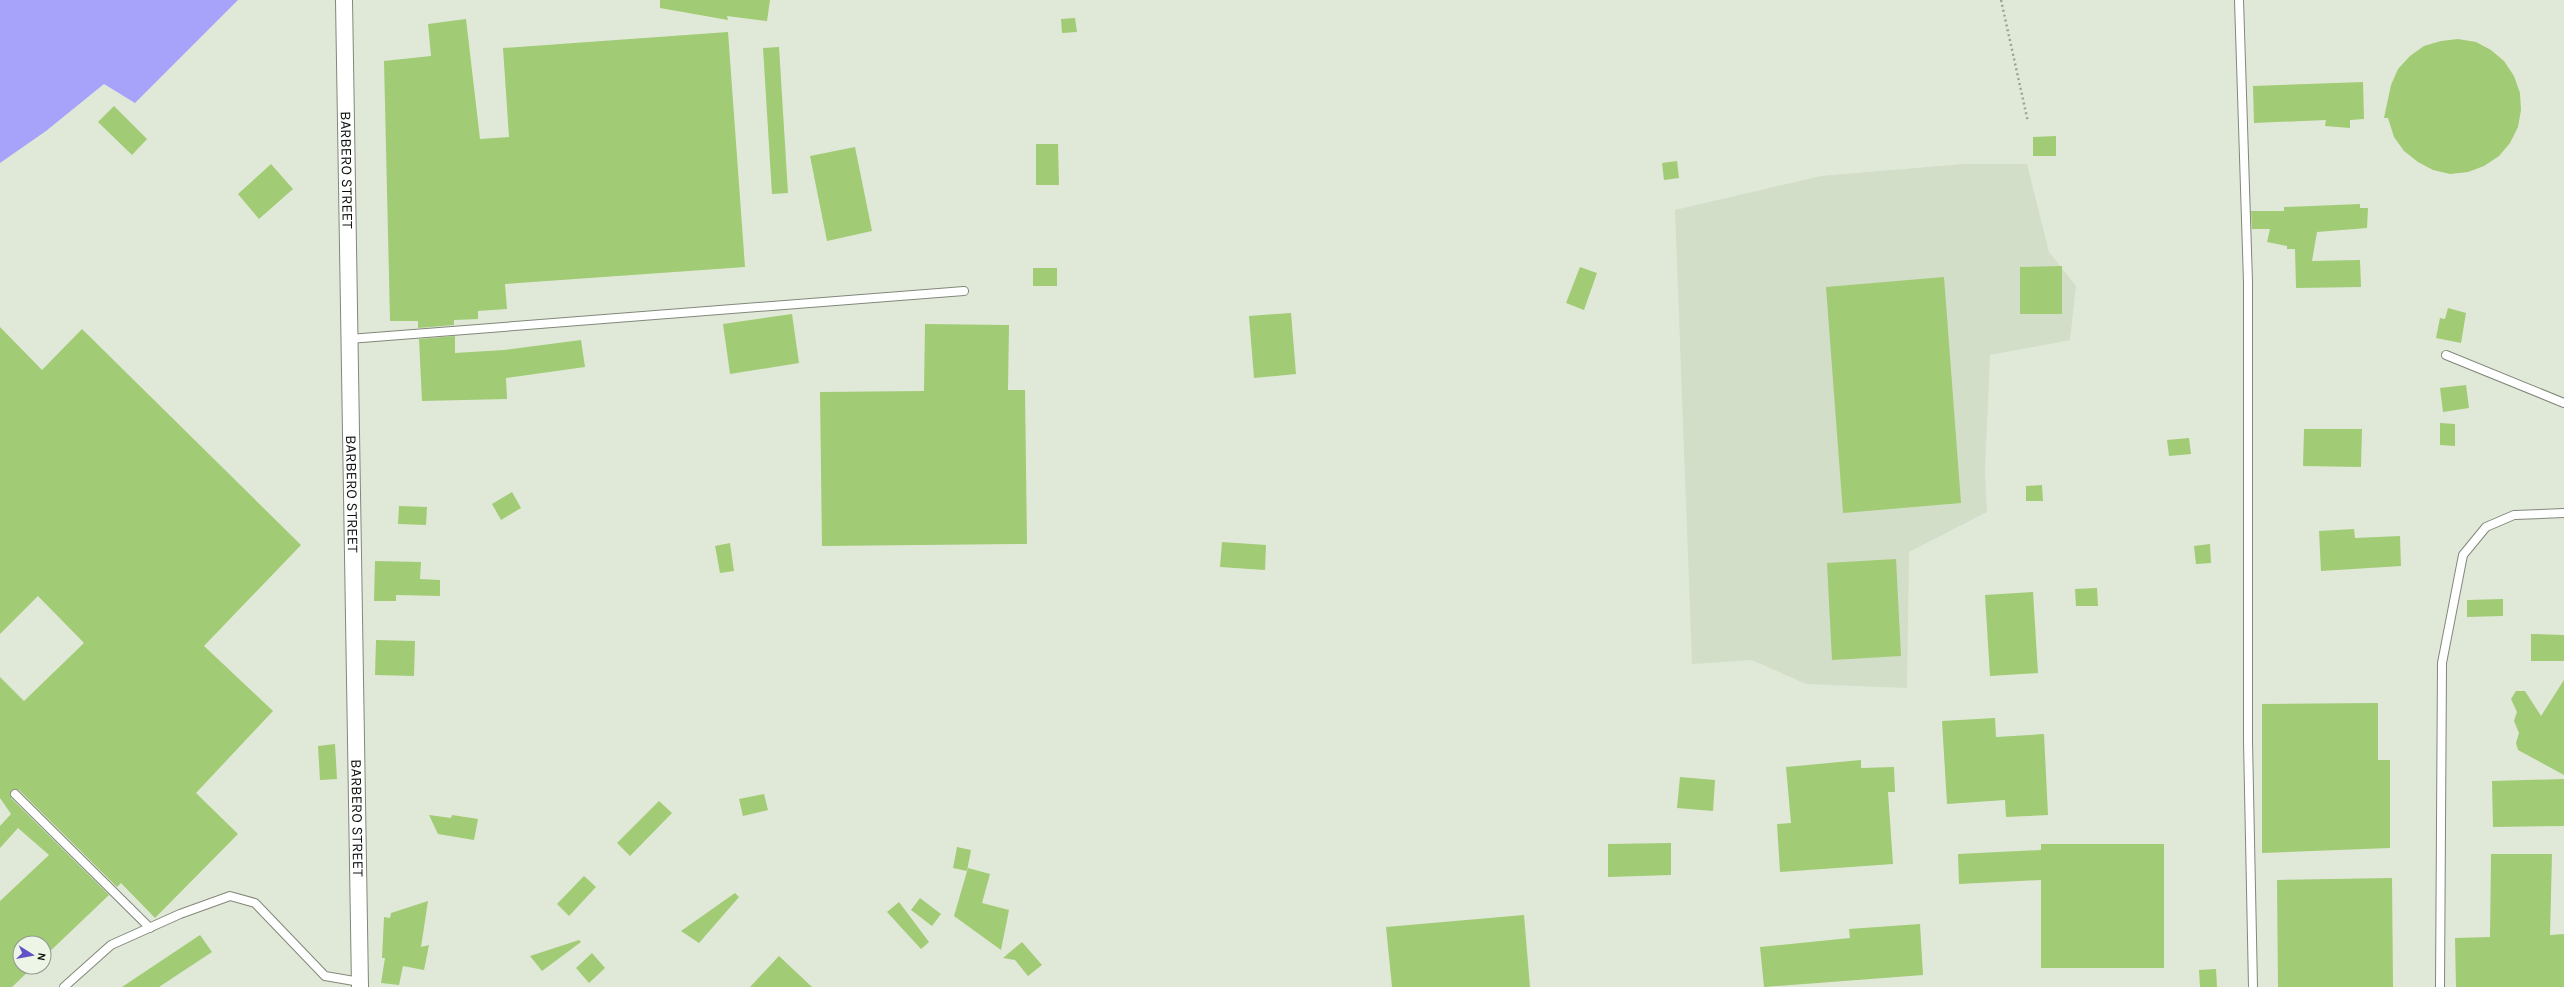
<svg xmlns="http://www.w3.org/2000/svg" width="2564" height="987" font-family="Karla,sans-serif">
<rect width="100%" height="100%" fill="#e0e9d8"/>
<path fill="#d2dec7" d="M1963 164H2027L2049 252 2076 286 2070 340 1990 355 1985 471 1987 512 1909 552 1907 688 1806 684 1752 660 1692 664 1675 210 1821 176Z"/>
<path fill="#a7a3fa" d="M0 0H238L135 103 104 84 46 131 0 163Z"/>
<g fill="#a1cb74">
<path d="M660 0H770L767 21 727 16 728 20 660 8Z"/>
<path d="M1075 18 1077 32 1062 33 1061 19Z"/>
<path d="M466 19 480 139 509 137 503 48 728 32 745 267 505 284 507 309 478 311V319L454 320V325L418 328V321H390L384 61 431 56 428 24Z"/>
<path d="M2458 39 2476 42 2491 50 2504 61 2514 76 2520 93 2521 110 2518 127 2510 143 2499 156 2484 166 2468 172 2450 174 2433 170 2418 162 2404 151 2394 137 2388 118H2384L2391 85 2398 69 2410 56 2424 46 2441 41Z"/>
<path d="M779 47 788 193 772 194 763 48Z"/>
<path d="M2363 82 2364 119 2350 120V128L2325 126 2326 120 2254 123 2253 86Z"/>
<path d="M114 106 147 139 132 155 98 122Z"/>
<path d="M2056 136V156H2033V137Z"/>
<path d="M1036 144H1058L1059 185H1036Z"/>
<path d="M855 147 872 231 827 241 810 156Z"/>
<path d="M1677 161 1679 178 1664 180 1662 163Z"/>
<path d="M271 164 293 189 259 219 238 194Z"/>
<path d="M2360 204V208H2368L2367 228 2317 232 2312 261 2360 260 2361 287 2296 288 2295 249H2287V246L2267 242 2270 229H2252L2251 211H2284V207Z"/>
<path d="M2062 266V314H2020V267Z"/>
<path d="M1580 267 1597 273 1584 310 1566 303Z"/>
<rect x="1033" y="268" width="24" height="18"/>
<path d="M1944 277 1961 503 1843 513 1826 287Z"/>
<path d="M2448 308 2466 313 2461 343 2436 338 2440 318 2445 319Z"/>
<path d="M1291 313 1296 374 1254 378 1249 316Z"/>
<path d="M792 314 799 363 730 374 723 324Z"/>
<path d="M925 324 1009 325 1008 390H1025L1027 544 822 546 820 392 924 391Z"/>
<path d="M0 327 42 370 82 329 301 545 204 646 273 711 196 793 238 834 155 918 121 883 117 887 19 790H11V798L109 895 44 957V943H20V967H33L12 987H0V901L49 855 18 828 0 848V826L11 814 0 798V677L24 701 84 643 38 596 0 634Z"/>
<path d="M455 336V353L504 350 581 340 585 367 506 378 507 399 422 401 419 339Z"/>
<path d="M2466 385 2469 408 2443 412 2440 388Z"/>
<path d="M2440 423 2455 424V446L2440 445Z"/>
<path d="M2304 429H2362L2361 467 2303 466Z"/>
<path d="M2189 438 2191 454 2169 456 2167 440Z"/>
<path d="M2042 485 2043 501H2026V486Z"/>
<path d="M512 492 521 508 501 520 492 504Z"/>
<path d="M399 506 427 507 426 525 398 524Z"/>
<path d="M2354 529 2355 538 2400 536 2401 566 2321 571 2319 531Z"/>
<path d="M1222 542 1266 545 1265 570 1220 567Z"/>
<path d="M730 543 734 571 720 573 715 546Z"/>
<path d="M2210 544 2211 563 2196 564 2194 546Z"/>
<path d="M1896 559 1901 656 1832 660 1827 563Z"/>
<path d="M375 561 421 562 420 579 440 580V596L396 595V601H374Z"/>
<path d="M2097 588 2098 606H2076L2075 589Z"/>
<path d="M2033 592 2038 673 1990 676 1985 595Z"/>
<path d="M2503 599V616L2467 617V600Z"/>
<path d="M2531 634 2564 635V661H2531Z"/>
<path d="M376 640 415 641 414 676 375 675Z"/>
<path d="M2564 680V775L2518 750 2516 743 2519 733 2514 721 2517 712 2511 699 2516 691H2525L2541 716Z"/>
<path d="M2378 703V760H2390V848L2262 853V704Z"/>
<path d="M1995 718 1996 737 2044 734 2048 815 2006 817 2005 800 1947 804 1942 721Z"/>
<path d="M335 744 337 779 320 780 318 746Z"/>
<path d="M1861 760V768L1894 767 1895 792H1888L1893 864 1780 872 1777 824 1791 823 1786 767Z"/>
<path d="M1680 777 1715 780 1713 811 1677 808Z"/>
<path d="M2564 779V826L2493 827 2492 781Z"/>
<path d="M764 794 768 810 743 816 739 799Z"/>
<path d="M659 801 672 813 630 856 617 843Z"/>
<path d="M429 815 451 818 452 815 478 819 474 840 438 834Z"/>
<path d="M1671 843V875L1608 877V844Z"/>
<path d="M2041 844H2164V968H2041V880L1959 884 1958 854 2041 850Z"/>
<path d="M957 847 971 850 967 871 953 868Z"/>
<path d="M2491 854H2552L2550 935 2564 934V987H2456L2455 938 2490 937Z"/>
<path d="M968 868 990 874 982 903 1009 910 1001 950 954 916Z"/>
<path d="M584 876 596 887 569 916 557 904Z"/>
<path d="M2392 878 2393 987H2278L2277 880Z"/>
<path d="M735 893 739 897 699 943 681 931Z"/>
<path d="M920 898 941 914 932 926 911 910Z"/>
<path d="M428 901 421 947 429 945 424 970 403 966 399 985 381 983 385 958H382L384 917 390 918 391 913Z"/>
<path d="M899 902 929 942 921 949 887 912Z"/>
<path d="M1524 915 1530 987H1392L1386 927Z"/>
<path d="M1920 924 1923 975 1764 987 1760 947 1850 938 1849 929Z"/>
<path d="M200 935 212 952 159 987H122Z"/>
<path d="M579 940 581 942 542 971 530 956Z"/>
<path d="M1022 942 1042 965 1028 976 1015 960 1003 958Z"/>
<path d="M592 953 605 968 589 983 576 968Z"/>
<path d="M779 956 812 987H750Z"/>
<path d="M2216 969 2217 987H2200L2199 970Z"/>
</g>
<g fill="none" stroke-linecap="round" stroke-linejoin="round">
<defs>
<g id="lane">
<path d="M2239 0 2248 282V741L2253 987"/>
<path d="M349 339 964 291"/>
<path d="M2446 355 2564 403"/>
<path d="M15 794 150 928"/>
<path d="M64 987 111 945 180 914 230 896 255 903 325 976 360 982"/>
<path d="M2440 987 2442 663 2463 555 2486 527 2514 515 2564 513"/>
</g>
<g id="street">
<path id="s1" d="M344 0 360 987"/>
</g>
</defs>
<use href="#lane" stroke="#81887a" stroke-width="10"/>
<use href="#street" stroke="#81887a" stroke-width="18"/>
<path stroke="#9ca395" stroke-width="2.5" stroke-dasharray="2 3" stroke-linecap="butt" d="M2001 0 2028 122"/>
<use href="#lane" stroke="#fff" stroke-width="8"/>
<use href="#street" stroke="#fff" stroke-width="16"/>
</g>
<g text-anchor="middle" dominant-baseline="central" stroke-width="3.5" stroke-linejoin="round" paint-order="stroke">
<g font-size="15" fill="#0d100a" stroke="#edf6e6">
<text stroke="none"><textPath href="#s1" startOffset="170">BARBERO STREET</textPath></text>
<text stroke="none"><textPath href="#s1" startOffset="494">BARBERO STREET</textPath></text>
<text stroke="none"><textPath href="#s1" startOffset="818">BARBERO STREET</textPath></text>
</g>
</g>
<g transform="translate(32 955) rotate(101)"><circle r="19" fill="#edf6e6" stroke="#939a8e"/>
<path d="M0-3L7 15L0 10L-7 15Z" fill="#6351ca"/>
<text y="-6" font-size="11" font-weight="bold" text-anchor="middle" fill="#0d100a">N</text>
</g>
</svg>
